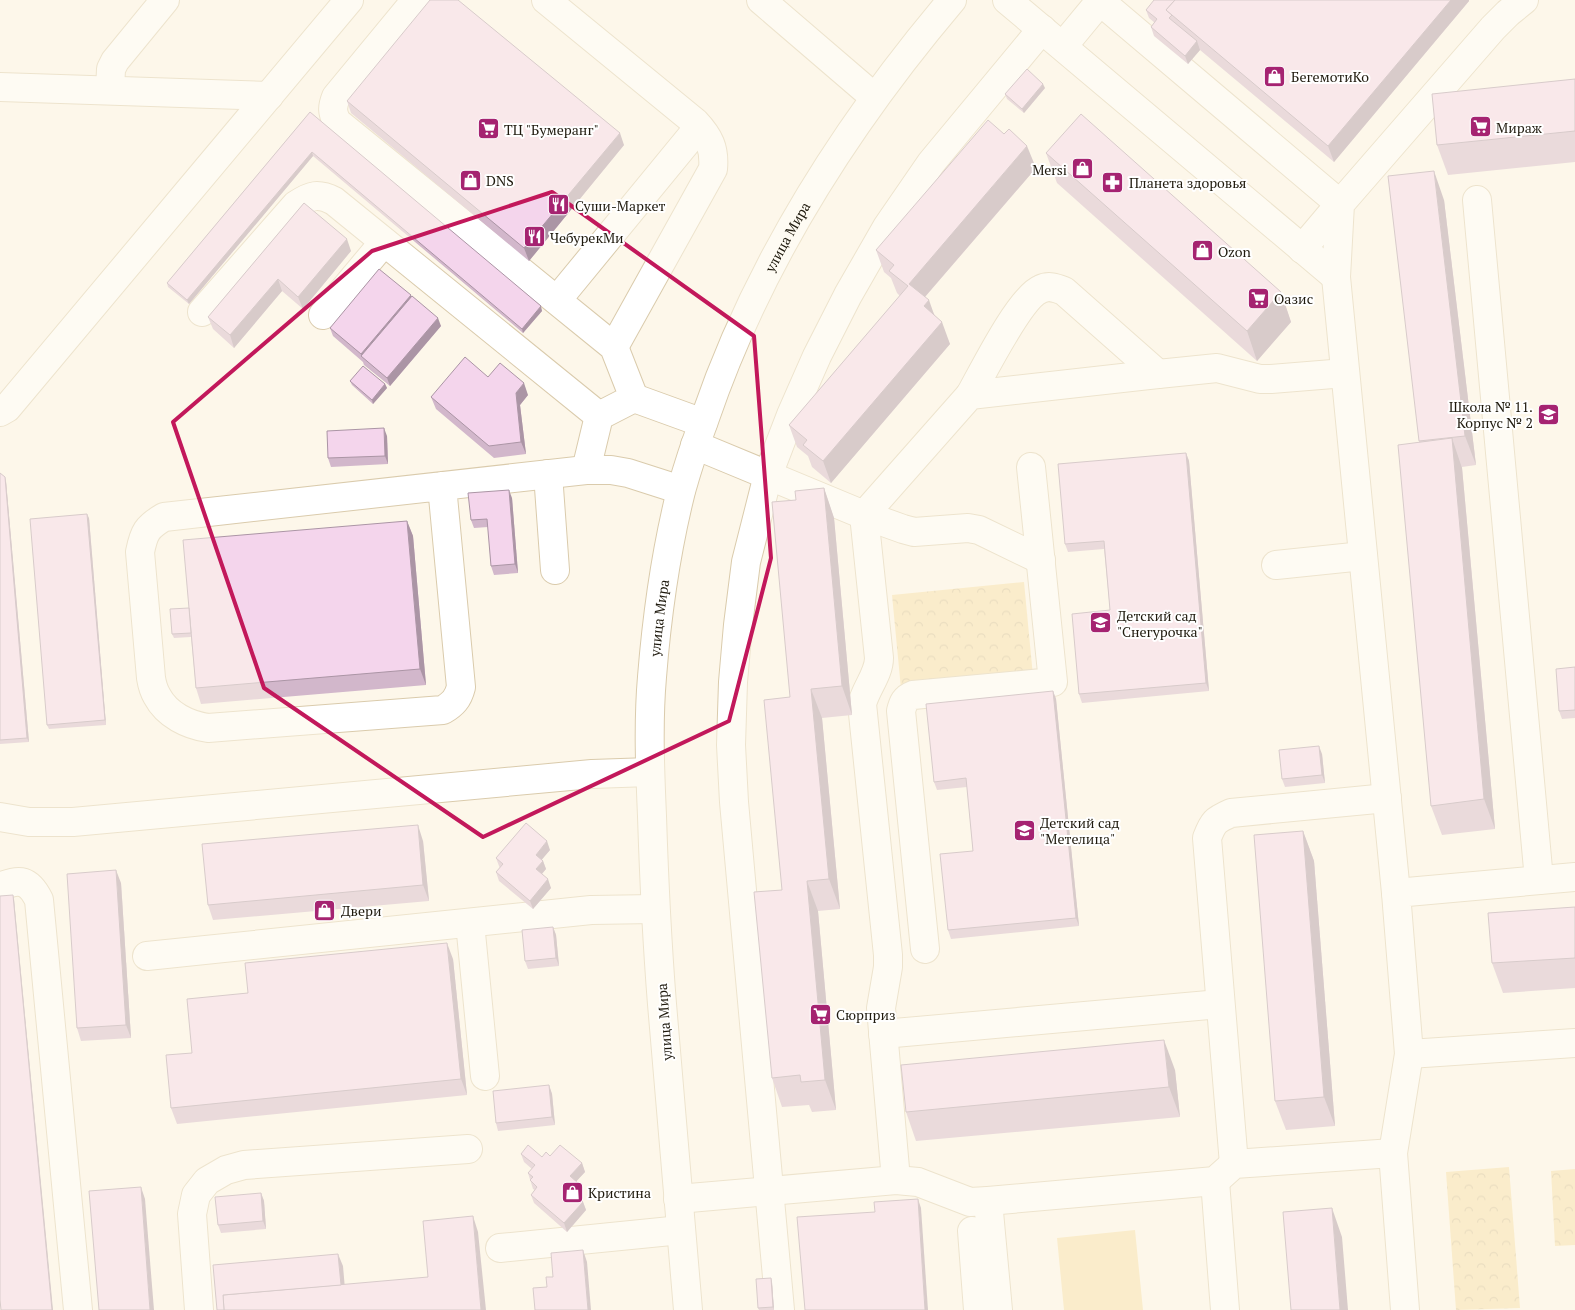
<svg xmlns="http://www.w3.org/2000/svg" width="1575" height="1310" font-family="'PT Serif',serif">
<defs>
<pattern id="forest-crowns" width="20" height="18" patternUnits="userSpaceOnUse" patternTransform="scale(1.25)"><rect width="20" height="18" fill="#f7dea7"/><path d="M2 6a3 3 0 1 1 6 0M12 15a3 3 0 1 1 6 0" fill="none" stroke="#d3be8f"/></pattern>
</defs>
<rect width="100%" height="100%" fill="#fdf7ea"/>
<path fill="#f7dea7" d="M1135 1230 1143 1310H1064L1057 1238Z"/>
<g fill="url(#forest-crowns)">
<path d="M1024 582 1033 676 901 689 892 595Z"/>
<path d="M1509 1167 1520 1308 1456 1310 1446 1172Z"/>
<path d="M1575 1169V1245L1555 1246 1551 1171Z"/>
</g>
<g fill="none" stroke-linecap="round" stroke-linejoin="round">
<defs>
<g id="minor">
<path d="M416 0 336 97C332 107 332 112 337 122L614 347 634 398 599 416 586 470H611L628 473 681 490"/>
<path d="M546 0 695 122C709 137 715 148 713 169L614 347"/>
<path d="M761 0 874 97"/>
<path d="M1007 0 1336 277"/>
<path d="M1100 1 1340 204 1302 249"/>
<path d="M1063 46 1101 0"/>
<path d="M0 87 269 96"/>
<path d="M110 90 111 69 115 61 165 0"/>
<path d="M1477 200 1539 880"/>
<path d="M557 300 699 127"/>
<path d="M202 312 296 205C311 195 318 193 334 201L599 416"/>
<path d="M323 315 384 242"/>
<path d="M970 395C983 372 1020 297 1041 289 1049 285 1056 288 1064 291L1158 374"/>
<path d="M634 398 703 423"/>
<path d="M0 412 7 408 349 0"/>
<path d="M695 445 864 515 903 529 914 532 968 528 979 530 1041 560"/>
<path d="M548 474 555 570"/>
<path d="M442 486 461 687C458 699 453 704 443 710L208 728C188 725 167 715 157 696 154 691 152 684 151 678L140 552C144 532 147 527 164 517L586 470"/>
<path d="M1276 565 1363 556"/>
<path d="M0 817 29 822H73L592 774 650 772"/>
<path d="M0 887C20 878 29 880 39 900L78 1310"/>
<path d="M1396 893 1336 277 1340 204 1493 28 1508 13 1524 0"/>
<path d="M470 923 485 1076"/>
<path d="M925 949 901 711C903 703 905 698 913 695L1053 682 1031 467"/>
<path d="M147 956 591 910 655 909"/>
<path d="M883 1034 1220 1004"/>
<path d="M1409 1054 1575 1043"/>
<path d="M1234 1164 1207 838C1213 822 1215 820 1231 813L1387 798"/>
<path d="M896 1180 881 1008 888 967V955L862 704C866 688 879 674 879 658L864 515 970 395 1158 374 1217 368 1260 379H1271L1345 373"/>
<path d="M1215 1181 1225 1310"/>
<path d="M678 1199 896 1180 918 1182 970 1202 988 1201 1215 1181 1234 1164 1393 1153"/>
<path d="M988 1201 998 1310"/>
<path d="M972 1231 978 1310"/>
<path d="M500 1248 681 1230"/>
<path d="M199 1310 192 1214 196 1195 207 1181 226 1170 244 1165 468 1149"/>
<path id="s1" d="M688 1310C679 1208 670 1106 662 1004 657 941 654 879 652 816 650 770 648 723 652 677 657 614 666 551 681 491 688 466 696 442 705 418 758 263 847 124 952 0"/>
<path d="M780 1310 734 802 731 745 733 682 738 625 746 562 768 475 791 415 817 356 848 295 887 227 931 163 1042 29"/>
<path d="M1405 1310 1393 1153 1409 1054 1396 893 1575 877"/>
</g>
</defs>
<use href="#minor" stroke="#dacbac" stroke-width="30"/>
<use href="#minor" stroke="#fff" stroke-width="28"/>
</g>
<g fill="#d2b7cb">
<path d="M1469 1 1334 162 1200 50 1188 64 1154 36 1151 27 1155 23 1149 18 1146 10Z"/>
<path d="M1575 79V162L1448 175 1437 145Z"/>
<path d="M1045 88 1024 113 1007 99 1005 94Z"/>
<path d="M347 101 624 145 529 261 351 113Z"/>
<path d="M310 112 542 311 523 333 313 156 189 304 168 287 167 283Z"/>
<path d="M1046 153 1281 292 1291 322 1257 361 1057 183Z"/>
<path d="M1036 168 925 297 950 344 831 483 812 467 808 456 797 447 789 425 900 296 897 293 891 278 884 272 876 250Z"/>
<path d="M1444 200 1476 465 1462 467 1495 829 1442 835 1431 806 1419 441Z"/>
<path d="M304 203 351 251 303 309 282 291 234 348 213 329 208 317Z"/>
<path d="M411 297 441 326 390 386 364 365 363 362 333 336 330 328Z"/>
<path d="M488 377 528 395 520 405 526 454 494 458 436 409 431 397Z"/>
<path d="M350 381 385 384 387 388 373 404 352 385Z"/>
<path d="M387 436 388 464 331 467 328 458Z"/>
<path d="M1186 453 1189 461 1209 691 1082 703 1079 694 1110 610 1104 549 1068 552 1065 544Z"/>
<path d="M0 473 5 477 6 481 29 742 0 744Z"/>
<path d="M824 488 834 518 852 715 822 718 840 909 818 911 836 1110 812 1112 809 1105 782 1107 772 1078 782 890 790 697 796 500Z"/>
<path d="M512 498 518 573 494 575 491 566 488 527 474 528 471 520Z"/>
<path d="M89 518 106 725 49 729 47 725Z"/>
<path d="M407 521 413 536 426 685 201 704 196 688 191 637 174 638 172 634 189 608Z"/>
<path d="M1575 667V718L1562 719 1559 711Z"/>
<path d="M1053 691 1056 699 1079 926 951 939 948 930 973 851 967 787 937 790 934 782Z"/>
<path d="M1322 754 1325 783 1285 787 1282 779Z"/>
<path d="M1303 831 1314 861 1335 1126 1286 1130 1275 1101Z"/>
<path d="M423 841 429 901 213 920 208 905Z"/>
<path d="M550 850 541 860 543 861 546 869 542 874 551 888 533 909 499 881 496 872 500 868 499 866 496 858Z"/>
<path d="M121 883 131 1038 81 1041 77 1028Z"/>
<path d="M1575 907V988L1503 993 1492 963Z"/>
<path d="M553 927 556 935 559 966 528 969 525 961Z"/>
<path d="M453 959 467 1095 177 1124 171 1108 192 1053 248 993Z"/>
<path d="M1175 1070 1180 1117 916 1141 906 1112Z"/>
<path d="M549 1085 552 1094 555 1125 498 1131 496 1123Z"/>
<path d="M521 1154 542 1157 550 1156 582 1163 585 1172 576 1181 578 1183 581 1191 577 1196 583 1202 586 1210 567 1232 534 1203 531 1195 535 1190 533 1189 528 1173 532 1169 524 1162Z"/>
<path d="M261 1193 264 1201 266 1229 221 1233 218 1225Z"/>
<path d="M771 1278 772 1282 774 1310H759L758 1308Z"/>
</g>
<g fill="#ab95a5">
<path d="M1451 0H1469V1L1334 162 1328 146Z"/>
<path d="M1197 41 1200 50 1188 64 1185 56Z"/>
<path d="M1043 84 1045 88 1024 113 1022 109Z"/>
<path d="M620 133 624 145 529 261 524 248Z"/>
<path d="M1027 146 1036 168 917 306 909 284Z"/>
<path d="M312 152 313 156 189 304 187 300Z"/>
<path d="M1434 171 1444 200 1476 465 1465 436Z"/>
<path d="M347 239 351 251 303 309 298 297Z"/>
<path d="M278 279 282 291 234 348 230 335Z"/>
<path d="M1281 292 1291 322 1257 361 1247 331Z"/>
<path d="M411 295 414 304 362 357 361 354Z"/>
<path d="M929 300 937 323 924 306Z"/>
<path d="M541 306 542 311 523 333 522 329Z"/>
<path d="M438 318 441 326 390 386 387 378Z"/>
<path d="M942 322 950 344 831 483 823 461Z"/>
<path d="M524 383 528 395 520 405 526 454 521 442 516 393Z"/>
<path d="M385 384 387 388 373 404 372 400Z"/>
<path d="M384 428 387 436 388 464 385 456Z"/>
<path d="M1452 438 1462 468 1495 829 1484 799Z"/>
<path d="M1186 453 1189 461 1209 691 1206 683Z"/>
<path d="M5 477 6 481 29 742 27 738Z"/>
<path d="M824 488 834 518 852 715 842 686Z"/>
<path d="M509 490 512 498 518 573 515 564Z"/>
<path d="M87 514 89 518 106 725 105 720Z"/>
<path d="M407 521 413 536 426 685 420 669Z"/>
<path d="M811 689 822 718 840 909 829 879Z"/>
<path d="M1053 691 1056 699 1079 926 1076 918Z"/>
<path d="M1319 746 1322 754 1325 783 1322 775Z"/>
<path d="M418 825 423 841 429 901 423 885Z"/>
<path d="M1303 831 1314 861 1335 1126 1324 1097Z"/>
<path d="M547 841 550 850 539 863 536 855Z"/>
<path d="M543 861 546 869 539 877 536 869Z"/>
<path d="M116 870 121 883 131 1038 126 1025Z"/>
<path d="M548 879 551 888 533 909 530 901Z"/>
<path d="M807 881 818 911 836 1110 825 1080Z"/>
<path d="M13 895 14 899 53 1310H52Z"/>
<path d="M553 927 556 935 559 966 556 958Z"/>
<path d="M447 943 453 959 467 1095 461 1079Z"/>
<path d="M1164 1040 1175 1070 1180 1117 1169 1087Z"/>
<path d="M549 1085 552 1094 555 1125 552 1117Z"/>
<path d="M582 1163 585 1172 573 1185 570 1176Z"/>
<path d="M578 1183 581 1191 574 1200 571 1191Z"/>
<path d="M141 1187 145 1199 154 1310H150Z"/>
<path d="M261 1193 264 1201 266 1229 263 1221Z"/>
<path d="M918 1199 921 1208 928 1310H925Z"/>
<path d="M583 1202 586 1210 567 1232 564 1223Z"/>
<path d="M1332 1208 1342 1237 1348 1310H1340Z"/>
<path d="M473 1216 478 1232 486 1310H481Z"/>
<path d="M583 1250 587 1262 591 1310H588Z"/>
<path d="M338 1254 343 1266 346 1301 341 1288Z"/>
<path d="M771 1278 772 1282 774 1310 773 1307Z"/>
</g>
<g fill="#f4d5ec" stroke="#ab95a5">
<path d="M430 0H458L620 133 524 248 347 101Z"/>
<path d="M1154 0H1175L1166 10 1172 15 1169 18 1197 41 1185 56 1151 27 1157 19 1146 10Z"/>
<path d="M1175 0H1451L1328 146 1166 10Z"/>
<path d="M1027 69 1043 84 1022 109 1005 94Z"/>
<path d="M1575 79V131L1437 145 1432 94Z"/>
<path d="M310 112 541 306 522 329 312 152 187 300 167 283Z"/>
<path d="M1081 114 1281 292 1247 331 1046 153Z"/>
<path d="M988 120 1004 134 1009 129 1027 146 909 284 929 300 924 306 942 322 823 461 803 445 807 440 789 425 908 286 889 271 894 265 876 250Z"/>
<path d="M1434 171 1465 436 1419 441 1388 176Z"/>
<path d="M304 203 347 239 298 297 278 279 230 335 208 317Z"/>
<path d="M379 269 411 295 361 354 330 328Z"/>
<path d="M412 296 438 318 387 378 361 356Z"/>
<path d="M465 357 488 377 500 363 524 383 516 393 521 442 489 446 431 397Z"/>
<path d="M363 366 385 384 372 400 350 381Z"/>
<path d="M384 428 385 456 328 458 327 431Z"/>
<path d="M1452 438 1484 799 1431 806 1398 445Z"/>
<path d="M1186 453 1206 683 1079 694 1072 614 1110 610 1104 541 1065 544 1058 464Z"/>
<path d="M0 473 5 477 27 738 0 740Z"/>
<path d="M824 488 842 686 811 689 829 879 807 881 825 1080 801 1082 800 1075 772 1078 754 892 782 890 764 700 790 697 772 502 796 500 795 491Z"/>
<path d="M509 490 515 564 491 566 487 519 471 520 468 493Z"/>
<path d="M87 514 105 720 47 725 30 519Z"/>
<path d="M407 521 420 669 196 688 183 540Z"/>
<path d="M189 608 191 633 172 634 170 609Z"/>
<path d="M1575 667V710L1559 711 1556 669Z"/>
<path d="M1053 691 1076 918 948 930 940 854 973 851 966 778 934 782 926 704Z"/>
<path d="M1319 746 1322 775 1282 779 1279 750Z"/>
<path d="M526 823 547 841 536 855 543 861 536 869 548 879 530 901 496 872 503 864 496 858Z"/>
<path d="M418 825 423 885 208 905 202 844Z"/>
<path d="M1303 831 1324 1097 1275 1101 1254 835Z"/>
<path d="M116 870 126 1025 77 1028 67 874Z"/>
<path d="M13 895 52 1310H1L0 1300V896Z"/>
<path d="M1575 907V958L1492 963 1488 913Z"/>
<path d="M553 927 556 958 525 961 522 930Z"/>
<path d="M447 943 461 1079 171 1108 166 1055 192 1053 187 999 248 993 245 963Z"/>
<path d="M1164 1040 1169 1087 906 1112 901 1065Z"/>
<path d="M549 1085 552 1117 496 1123 493 1091Z"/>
<path d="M528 1145 542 1157 546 1152 550 1156 560 1145 582 1163 570 1176 578 1183 571 1191 583 1202 564 1223 531 1195 537 1187 530 1180 533 1177 528 1173 535 1165 521 1154Z"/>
<path d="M141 1187 150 1310H99L89 1191Z"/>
<path d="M261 1193 263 1221 218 1225 215 1197Z"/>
<path d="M918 1199 925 1310H805L797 1217 875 1212 874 1202Z"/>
<path d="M1332 1208 1340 1310H1291L1283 1212Z"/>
<path d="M473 1216 481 1310H224L223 1295 428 1277 423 1221Z"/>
<path d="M583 1250 588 1310H535L533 1288 547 1287 546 1277H553L551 1253Z"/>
<path d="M338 1254 341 1285 223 1295 224 1310H217L213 1265Z"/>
<path d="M771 1278 773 1307 758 1308 756 1279Z"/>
</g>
<path d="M0 0H1575V1310H0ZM552 192 754 336 771 558 729 721 483 837 264 688 173 422 372 251Z" fill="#fdf7ea" fill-opacity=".55" fill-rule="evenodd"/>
<path fill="none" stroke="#c2185b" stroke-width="4" stroke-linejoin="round" d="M552 192 754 336 771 558 729 721 483 837 264 688 173 422 372 251Z"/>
<defs>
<symbol id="shop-square" viewBox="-11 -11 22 22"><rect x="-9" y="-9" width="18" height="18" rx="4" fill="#a52371" stroke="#fff"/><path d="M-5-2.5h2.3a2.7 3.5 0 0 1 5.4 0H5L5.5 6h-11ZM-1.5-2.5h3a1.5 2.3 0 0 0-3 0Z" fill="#fff"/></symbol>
<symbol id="supermarket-square" viewBox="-11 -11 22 22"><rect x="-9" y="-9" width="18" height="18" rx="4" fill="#a52371" stroke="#fff"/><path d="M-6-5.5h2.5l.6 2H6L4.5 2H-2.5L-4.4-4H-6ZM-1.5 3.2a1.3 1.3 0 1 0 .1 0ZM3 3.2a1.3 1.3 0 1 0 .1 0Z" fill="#fff"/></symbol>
<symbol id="pharmacy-square" viewBox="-11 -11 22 22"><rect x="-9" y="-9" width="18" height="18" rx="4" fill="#a52371" stroke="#fff"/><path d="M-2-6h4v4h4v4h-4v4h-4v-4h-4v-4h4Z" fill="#fff"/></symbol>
<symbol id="restaurant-square" viewBox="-11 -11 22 22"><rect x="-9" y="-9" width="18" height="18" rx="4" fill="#a52371" stroke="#fff"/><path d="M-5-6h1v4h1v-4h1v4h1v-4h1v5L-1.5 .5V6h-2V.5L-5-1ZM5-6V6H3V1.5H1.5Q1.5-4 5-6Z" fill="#fff"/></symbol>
<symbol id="school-square" viewBox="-11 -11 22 22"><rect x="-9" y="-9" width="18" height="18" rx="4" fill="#a52371" stroke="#fff"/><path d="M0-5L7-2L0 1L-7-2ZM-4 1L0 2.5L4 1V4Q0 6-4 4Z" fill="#fff"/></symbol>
</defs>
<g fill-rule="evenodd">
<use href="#shop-square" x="1262" y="64" width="25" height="25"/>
<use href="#supermarket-square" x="1468" y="114" width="25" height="25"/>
<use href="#supermarket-square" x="476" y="116" width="25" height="25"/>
<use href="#shop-square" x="1070" y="156" width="25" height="25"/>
<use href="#shop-square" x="458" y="168" width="25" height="25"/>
<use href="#pharmacy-square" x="1100" y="170" width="25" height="25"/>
<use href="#restaurant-square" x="546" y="192" width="25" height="25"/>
<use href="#restaurant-square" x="522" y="224" width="25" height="25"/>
<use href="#shop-square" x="1190" y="238" width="25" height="25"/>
<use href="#supermarket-square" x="1246" y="286" width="25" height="25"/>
<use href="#school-square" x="1536" y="402" width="25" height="25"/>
<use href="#school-square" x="1088" y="610" width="25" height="25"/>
<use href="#school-square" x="1012" y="818" width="25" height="25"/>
<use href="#shop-square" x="312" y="898" width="25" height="25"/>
<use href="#supermarket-square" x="808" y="1002" width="25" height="25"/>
<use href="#shop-square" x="560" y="1180" width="25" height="25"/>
</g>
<g text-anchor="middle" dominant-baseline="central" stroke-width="4" stroke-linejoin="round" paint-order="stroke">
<g font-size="14" fill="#1f1a0e" stroke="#fff" text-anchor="start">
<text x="1291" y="76">БегемотиКо</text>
<text x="1496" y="127">Мираж</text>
<text x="504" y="129">ТЦ "Бумеранг"</text>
<text x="1067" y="169" text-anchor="end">Mersi</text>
<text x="486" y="180">DNS</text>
<text x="1129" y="182">Планета здоровья</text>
<text x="575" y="205">Суши-Маркет</text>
<text x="550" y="237">ЧебурекМи</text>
<text x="1218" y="251">Ozon</text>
<text x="1274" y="298">Оазис</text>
<text x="1533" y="406" text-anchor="end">Школа № 11.<tspan x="1533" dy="16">Корпус № 2</tspan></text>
<text x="1117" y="615">Детский сад<tspan x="1117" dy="16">"Снегурочка"</tspan></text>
<text x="1040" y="822">Детский сад<tspan x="1040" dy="16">"Метелица"</tspan></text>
<text x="341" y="910">Двери</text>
<text x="836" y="1014">Сюрприз</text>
<text x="588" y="1192">Кристина</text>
</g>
<g font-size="14" fill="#1f1a0e" stroke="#fff">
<text stroke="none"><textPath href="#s1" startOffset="1099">улица Мира</textPath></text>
<text stroke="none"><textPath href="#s1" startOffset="694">улица Мира</textPath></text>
<text transform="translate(664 1022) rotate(-94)">улица Мира</text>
</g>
</g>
</svg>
